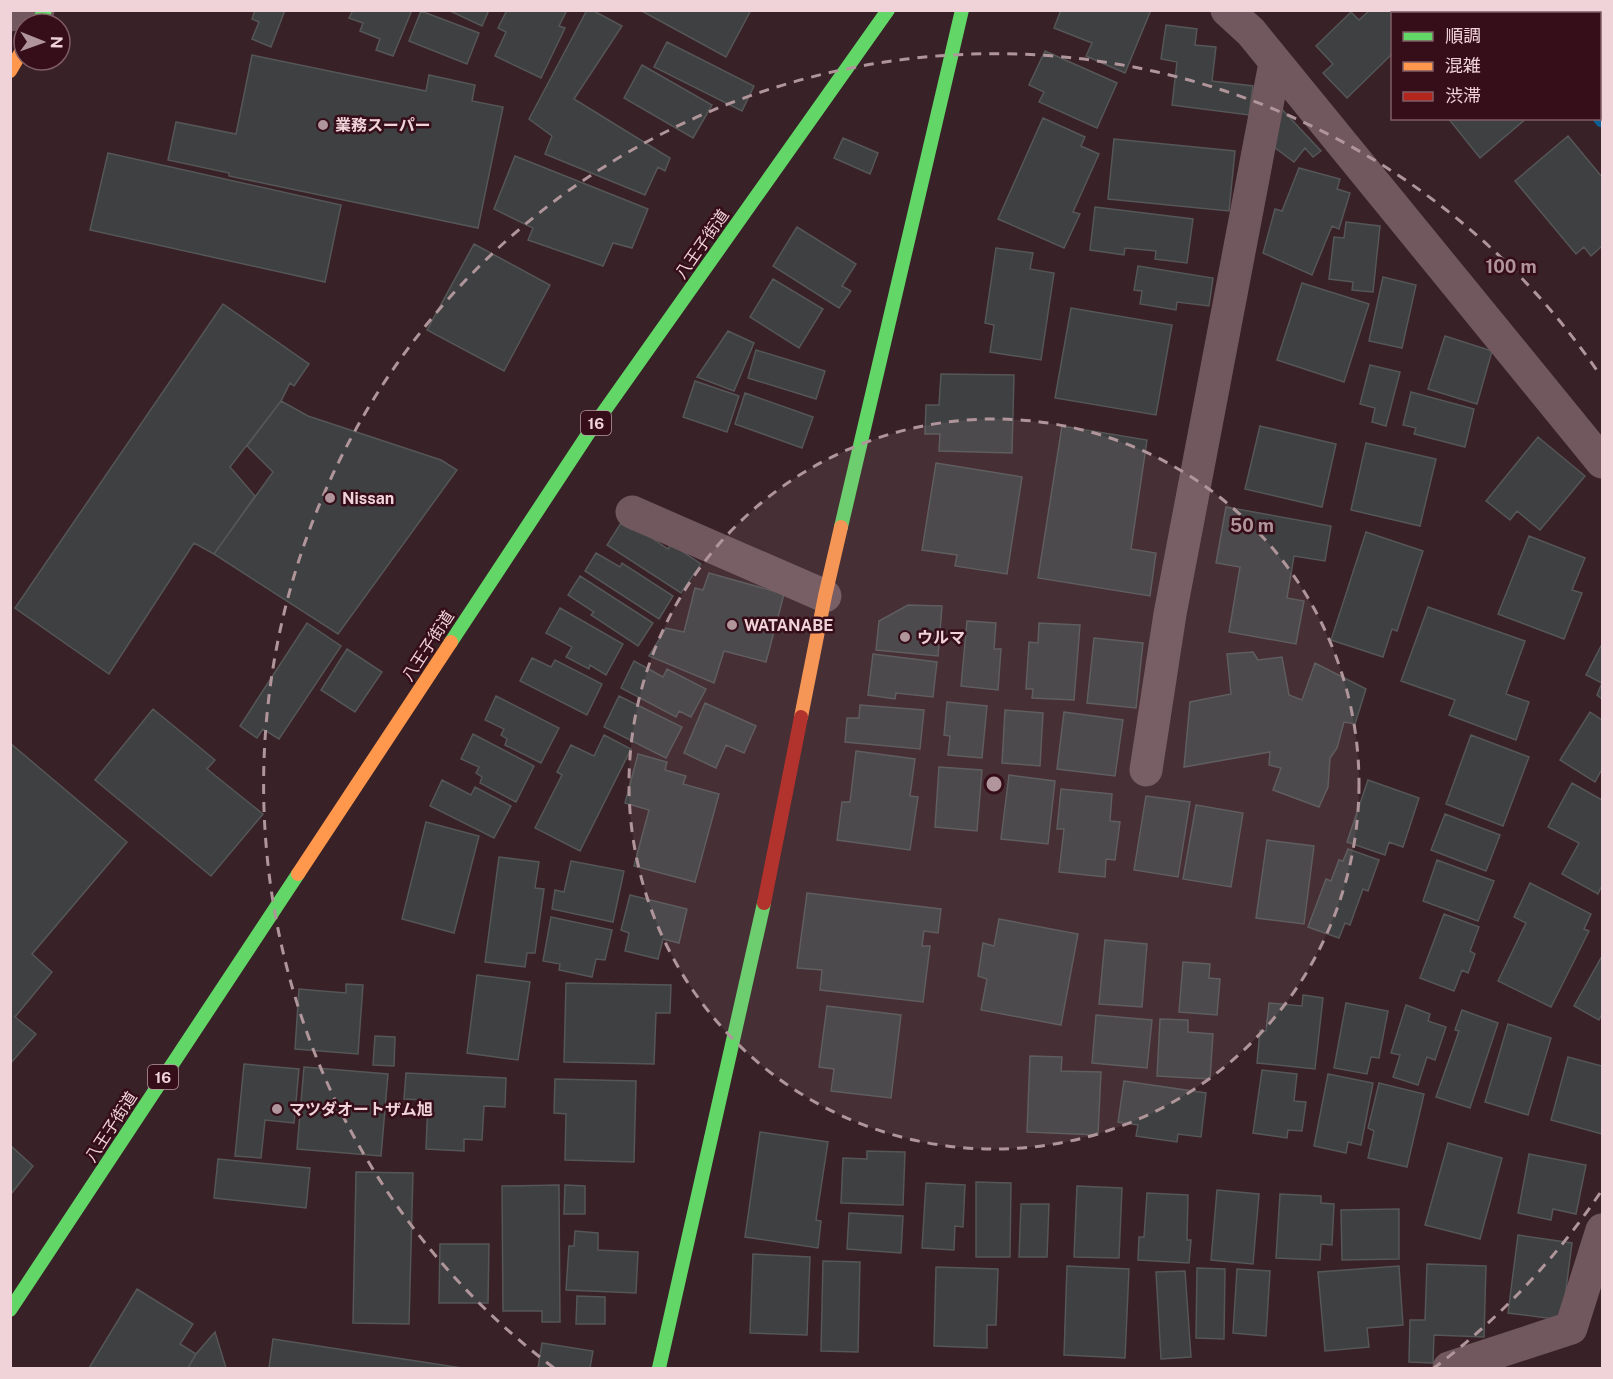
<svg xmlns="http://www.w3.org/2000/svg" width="1613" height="1379" viewBox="0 0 1613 1379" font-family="'Public Sans','Noto Sans JP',sans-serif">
<rect width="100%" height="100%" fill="#382127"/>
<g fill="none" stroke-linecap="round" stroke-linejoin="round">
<!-- stream -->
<path stroke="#0e5e94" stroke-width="15" d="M 1512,10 L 1514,14
M 1600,117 L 1602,120"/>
</g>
<!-- building -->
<path fill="#3f4041" stroke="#555657" stroke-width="1.5" d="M 255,10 L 285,10 L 271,47 L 252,39 L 259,22 L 252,19 Z
M 353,10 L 412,10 L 393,56 L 376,50 L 380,39 L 360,31 L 363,23 L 349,18 Z
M 448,10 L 489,10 L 482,26 Z
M 507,10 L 567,10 L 559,26 L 565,28 L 541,78 L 495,56 L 506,32 L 498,28 Z
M 587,10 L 592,10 L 622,26 L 574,99 L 670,158 L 665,171 L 658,167 L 645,195 L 545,154 L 552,136 L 529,119 Z
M 640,10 L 751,10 L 726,57 Z
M 1061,10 L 1151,10 L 1125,73 L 1086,56 L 1092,43 L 1054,28 Z
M 1370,10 L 1437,10 L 1434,14 L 1392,14 L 1392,54 L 1347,98 L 1323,73 L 1333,64 L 1316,46 L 1351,12 L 1359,20 Z
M 421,11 L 479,33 L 467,64 L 409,41 Z
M 1166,25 L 1197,29 L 1195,45 L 1216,47 L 1212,81 L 1253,86 L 1249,115 L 1172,105 L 1177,62 L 1161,59 Z
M 667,42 L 754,86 L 742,111 L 654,67 Z
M 1045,51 L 1117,83 L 1097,128 L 1039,102 L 1044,92 L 1029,85 Z
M 252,55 L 426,91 L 429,75 L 475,85 L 472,101 L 503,107 L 478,228 L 229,176 L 229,173 L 168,160 L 176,122 L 236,134 Z
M 642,65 L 712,105 L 693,138 L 624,98 Z
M 1277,104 L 1321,151 L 1313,157 L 1305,148 L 1294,162 L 1270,144 Z
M 1043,118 L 1085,137 L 1081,146 L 1099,154 L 1073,212 L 1080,214 L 1064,248 L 998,219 Z
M 1448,118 L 1527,118 L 1480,158 Z
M 1568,136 L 1602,177 L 1602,246 L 1591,256 L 1584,247 L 1576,254 L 1515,181 Z
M 843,138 L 878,153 L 870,174 L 834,158 Z
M 1114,139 L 1235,151 L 1229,211 L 1108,199 Z
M 108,153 L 341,205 L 325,282 L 90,230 Z
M 515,156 L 648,209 L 632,248 L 613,243 L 603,266 L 528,240 L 533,228 L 494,209 Z
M 1299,168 L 1340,179 L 1337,189 L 1350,193 L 1339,229 L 1332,226 L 1312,275 L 1263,253 L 1275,209 L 1282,211 Z
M 1095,207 L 1193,219 L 1187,263 L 1155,259 L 1156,251 L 1125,248 L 1124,255 L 1090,250 Z
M 1346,222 L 1380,226 L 1373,292 L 1352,290 L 1353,282 L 1329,279 L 1334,237 L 1344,238 Z
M 797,227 L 856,264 L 842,286 L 851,291 L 839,308 L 773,266 Z
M 474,244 L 550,285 L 504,371 L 427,330 Z
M 996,248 L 1033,253 L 1030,269 L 1054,273 L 1041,360 L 990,352 L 994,325 L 985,323 Z
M 1138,266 L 1213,278 L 1209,306 L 1177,302 L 1176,310 L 1140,304 L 1142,291 L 1134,290 Z
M 1383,277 L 1416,285 L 1402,348 L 1369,341 Z
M 773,279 L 823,309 L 799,348 L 750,317 Z
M 1302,283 L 1369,304 L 1344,382 L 1277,360 Z
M 223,304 L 309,364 L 294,386 L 290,383 L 281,401 L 230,467 L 255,496 L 214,554 L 194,543 L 109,674 L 15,608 Z
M 1071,308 L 1172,325 L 1156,415 L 1055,398 Z
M 728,331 L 754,343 L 734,391 L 697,377 Z
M 1445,336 L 1492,351 L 1477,404 L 1428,389 Z
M 756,350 L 825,371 L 816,399 L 748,378 Z
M 1370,365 L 1400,372 L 1386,426 L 1372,422 L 1375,408 L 1360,404 Z
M 941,374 L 1014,375 L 1012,453 L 939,451 L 940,434 L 925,434 L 926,405 L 939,405 Z
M 695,381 L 739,396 L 727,432 L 683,417 Z
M 1411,392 L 1474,409 L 1465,447 L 1414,434 L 1416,428 L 1403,425 Z
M 745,393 L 813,417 L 802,448 L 735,424 Z
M 281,401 L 308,416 L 441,460 L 457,470 L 338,634 L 214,554 L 273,472 L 247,446 Z
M 1062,426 L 1147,440 L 1131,549 L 1156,553 L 1150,596 L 1038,578 Z
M 1260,426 L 1336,444 L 1322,507 L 1245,489 Z
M 1538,437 L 1585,476 L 1540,530 L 1517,511 L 1510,520 L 1486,501 Z
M 1366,443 L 1436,459 L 1420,526 L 1351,510 Z
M 936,463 L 1022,477 L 1007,574 L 955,566 L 957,555 L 922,550 Z
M 1226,507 L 1331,526 L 1325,561 L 1294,556 L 1287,598 L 1304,601 L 1296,644 L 1229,632 L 1240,567 L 1216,563 Z
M 621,523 L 632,530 L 634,526 L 668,549 L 671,544 L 701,564 L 681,593 L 607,545 Z
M 1366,532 L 1423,551 L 1397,631 L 1392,629 L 1383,657 L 1331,640 Z
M 1529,536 L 1585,558 L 1572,590 L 1582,593 L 1564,639 L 1498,614 Z
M 596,553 L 620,567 L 622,563 L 673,596 L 659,619 L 585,571 Z
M 709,573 L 784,594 L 766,662 L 724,651 L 714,683 L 649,656 L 666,628 L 684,632 L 695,588 L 703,590 Z
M 580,576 L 653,623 L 638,646 L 591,615 L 594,612 L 568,595 Z
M 908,605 L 942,606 L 938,656 L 876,650 L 879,621 Z
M 1428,607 L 1525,641 L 1506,694 L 1529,702 L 1516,740 L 1449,715 L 1455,700 L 1401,681 Z
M 560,608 L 623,644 L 606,675 L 590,665 L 589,669 L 566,657 L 572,647 L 546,633 Z
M 967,621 L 996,623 L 994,649 L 1001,649 L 998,690 L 961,686 Z
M 307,623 L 341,646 L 279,739 L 263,729 L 257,738 L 240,726 Z
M 1039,623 L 1080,625 L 1074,700 L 1032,698 L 1033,689 L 1026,689 L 1029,642 L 1038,643 Z
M 1094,638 L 1143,643 L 1136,708 L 1087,703 Z
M 1602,644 L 1602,699 L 1597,695 L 1602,683 L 1586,675 Z
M 347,649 L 382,672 L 355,712 L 321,690 Z
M 1253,652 L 1258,660 L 1282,657 L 1289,695 L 1302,700 L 1315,663 L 1366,689 L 1355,724 L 1344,722 L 1337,748 L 1330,758 L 1328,787 L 1319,807 L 1273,790 L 1281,768 L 1269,765 L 1270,752 L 1184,767 L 1190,702 L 1231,694 L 1227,654 Z
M 873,654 L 937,662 L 933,697 L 896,693 L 895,699 L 868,695 Z
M 532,658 L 551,667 L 555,660 L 602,684 L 587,715 L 520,681 Z
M 634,661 L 663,677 L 667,669 L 706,689 L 691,717 L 679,711 L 676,717 L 621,688 Z
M 496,696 L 559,728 L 541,763 L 505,745 L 507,739 L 501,735 L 504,729 L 485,720 Z
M 619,696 L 682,727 L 666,758 L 604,727 Z
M 947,702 L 987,706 L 982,758 L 948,755 L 950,736 L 944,735 Z
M 705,703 L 756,726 L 744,753 L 726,745 L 716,768 L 684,753 Z
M 860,705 L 924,710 L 920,749 L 845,742 L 847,718 L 859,718 Z
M 153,709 L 215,760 L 207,769 L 263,814 L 211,876 L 95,780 Z
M 1005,710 L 1043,713 L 1040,766 L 1002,763 Z
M 1064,712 L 1123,720 L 1115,776 L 1057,769 Z
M 1590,712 L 1602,720 L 1602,769 L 1595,782 L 1560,760 Z
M 473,734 L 534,766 L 516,802 L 480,783 L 482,777 L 476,773 L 479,767 L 461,759 Z
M 604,735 L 631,749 L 580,851 L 535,828 L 562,775 L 557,772 L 571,745 L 594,756 Z
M 1471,735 L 1529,757 L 1503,826 L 1446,804 Z
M 10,743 L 127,842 L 32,954 L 52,972 L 15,1017 L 36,1034 L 10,1064 Z
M 856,751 L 915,759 L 910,796 L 918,797 L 910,850 L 837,840 L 842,802 L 850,802 Z
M 638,754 L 667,762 L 665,770 L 686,776 L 683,784 L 719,794 L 695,882 L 634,866 L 649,810 L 625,803 Z
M 939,767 L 982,770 L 977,831 L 935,827 Z
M 1009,775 L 1055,781 L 1048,844 L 1001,839 Z
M 442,780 L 471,795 L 475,787 L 511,806 L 494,838 L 430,806 Z
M 1368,780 L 1419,798 L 1403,847 L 1389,842 L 1385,855 L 1347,842 Z
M 1572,783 L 1602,800 L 1602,885 L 1598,894 L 1562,874 L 1579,843 L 1548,827 Z
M 1061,789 L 1112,794 L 1110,821 L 1120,822 L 1115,860 L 1106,859 L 1105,877 L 1059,872 L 1064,829 L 1057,829 Z
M 1146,796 L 1190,802 L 1178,877 L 1134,870 Z
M 1196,805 L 1243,813 L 1231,887 L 1183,879 Z
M 1445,814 L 1500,835 L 1486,871 L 1431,850 Z
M 426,822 L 479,836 L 454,933 L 402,919 Z
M 1267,840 L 1314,846 L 1304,924 L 1256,918 Z
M 1348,849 L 1379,860 L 1368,891 L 1363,889 L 1350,925 L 1345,923 L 1339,938 L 1308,927 L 1326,879 L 1331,881 L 1339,860 L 1343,861 Z
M 499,857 L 539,862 L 535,888 L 544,889 L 535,953 L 527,953 L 525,967 L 485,962 Z
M 1437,860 L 1494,881 L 1478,921 L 1423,901 Z
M 571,861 L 624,871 L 613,922 L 552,909 L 555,890 L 564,892 Z
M 1530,883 L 1591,914 L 1584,929 L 1589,931 L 1551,1007 L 1498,981 L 1526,923 L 1514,917 Z
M 807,893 L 941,909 L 938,933 L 924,931 L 922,946 L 930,946 L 923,1002 L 820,990 L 822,970 L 797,968 Z
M 630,895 L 687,909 L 679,943 L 663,939 L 658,959 L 625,951 L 629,933 L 621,930 Z
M 1444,914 L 1479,927 L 1470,951 L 1475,954 L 1468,973 L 1462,970 L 1454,991 L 1420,978 Z
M 551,917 L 612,930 L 605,960 L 596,959 L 592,977 L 559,970 L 560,964 L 543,961 Z
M 999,919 L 1078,934 L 1061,1025 L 981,1010 L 987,979 L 978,976 L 983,943 L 994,946 Z
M 1105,940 L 1147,944 L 1142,1007 L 1099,1004 Z
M 1602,956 L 1602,1014 L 1599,1020 L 1574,1006 Z
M 1183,962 L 1210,964 L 1209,978 L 1220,979 L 1217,1015 L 1179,1012 Z
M 477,975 L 530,982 L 518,1060 L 467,1053 Z
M 566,983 L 671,985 L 670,1013 L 656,1013 L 654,1064 L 564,1062 Z
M 346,984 L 363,985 L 358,1054 L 295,1049 L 299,989 L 346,993 Z
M 1303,995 L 1323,998 L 1315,1069 L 1257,1063 L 1260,1030 L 1266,1031 L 1269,1003 L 1302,1006 Z
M 1346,1003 L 1388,1011 L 1379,1058 L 1371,1057 L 1367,1074 L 1334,1068 Z
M 1406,1005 L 1430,1014 L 1428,1021 L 1446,1027 L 1435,1060 L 1427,1057 L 1418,1085 L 1393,1077 L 1400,1055 L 1391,1053 Z
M 827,1006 L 901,1015 L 891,1098 L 831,1091 L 834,1069 L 819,1067 Z
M 1462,1010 L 1498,1023 L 1470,1108 L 1436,1097 L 1459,1031 L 1455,1030 Z
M 1096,1015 L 1152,1020 L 1147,1068 L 1092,1063 Z
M 1160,1019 L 1188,1020 L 1188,1032 L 1213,1034 L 1210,1079 L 1157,1076 Z
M 1508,1024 L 1551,1038 L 1528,1115 L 1485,1102 Z
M 375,1036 L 395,1037 L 394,1066 L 373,1065 Z
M 1030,1056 L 1062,1057 L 1061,1071 L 1101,1072 L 1098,1135 L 1027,1132 Z
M 1568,1057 L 1602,1066 L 1602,1134 L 1551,1120 Z
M 244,1064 L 299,1069 L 294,1123 L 265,1120 L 261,1158 L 235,1156 Z
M 304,1067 L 388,1074 L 381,1156 L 297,1149 Z
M 1262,1070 L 1297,1074 L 1294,1101 L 1306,1102 L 1302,1131 L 1288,1130 L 1287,1138 L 1253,1133 Z
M 406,1073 L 506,1078 L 505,1107 L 484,1106 L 482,1140 L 464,1139 L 464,1151 L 426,1149 L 428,1100 L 404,1099 Z
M 1328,1074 L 1373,1083 L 1361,1145 L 1348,1142 L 1346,1153 L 1314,1146 Z
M 555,1079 L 636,1081 L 634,1162 L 565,1160 L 566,1114 L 554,1113 Z
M 1124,1081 L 1206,1093 L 1201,1137 L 1178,1134 L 1177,1142 L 1136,1136 L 1138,1125 L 1118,1122 Z
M 1379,1083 L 1424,1094 L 1407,1167 L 1368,1158 L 1374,1131 L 1368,1128 Z
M 760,1132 L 828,1142 L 816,1220 L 821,1221 L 818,1248 L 745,1237 Z
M 1448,1143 L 1502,1158 L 1480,1239 L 1425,1225 Z
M 10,1145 L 33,1166 L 11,1194 L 10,1193 Z
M 867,1151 L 905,1152 L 903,1205 L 841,1203 L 843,1158 L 867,1159 Z
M 1529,1154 L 1586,1165 L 1576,1214 L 1553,1209 L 1551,1220 L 1518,1213 Z
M 218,1159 L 310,1168 L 306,1208 L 214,1198 Z
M 356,1172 L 413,1173 L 409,1324 L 353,1323 Z
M 976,1182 L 1011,1183 L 1010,1257 L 976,1257 Z
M 926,1183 L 965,1185 L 963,1227 L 955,1226 L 954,1250 L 922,1248 Z
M 559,1185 L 560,1322 L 542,1322 L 542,1311 L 503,1311 L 502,1186 Z
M 565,1185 L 585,1186 L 585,1214 L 564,1214 Z
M 1077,1186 L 1122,1188 L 1119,1258 L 1074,1257 Z
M 1217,1190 L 1259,1194 L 1253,1264 L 1211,1260 Z
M 1147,1193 L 1188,1195 L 1187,1240 L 1191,1240 L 1189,1263 L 1138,1260 L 1139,1237 L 1144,1237 Z
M 1280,1194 L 1321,1196 L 1321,1203 L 1334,1204 L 1332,1245 L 1321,1244 L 1320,1260 L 1276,1258 Z
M 1021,1204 L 1049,1204 L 1047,1257 L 1019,1257 Z
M 1399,1209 L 1399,1259 L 1342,1260 L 1341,1210 Z
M 849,1213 L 903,1216 L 901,1253 L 847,1249 Z
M 575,1231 L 598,1233 L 598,1250 L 638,1252 L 636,1293 L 566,1290 L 569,1246 L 574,1246 Z
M 1518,1235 L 1572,1243 L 1562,1320 L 1508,1313 Z
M 440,1244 L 489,1244 L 488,1303 L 439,1303 Z
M 753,1254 L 810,1257 L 807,1335 L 750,1333 Z
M 823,1261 L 860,1262 L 858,1352 L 821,1351 Z
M 1427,1264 L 1486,1266 L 1484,1337 L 1434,1335 L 1433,1363 L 1409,1362 L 1410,1320 L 1425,1320 Z
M 1067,1266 L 1129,1269 L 1125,1358 L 1064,1355 Z
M 1399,1266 L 1403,1325 L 1367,1328 L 1369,1347 L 1325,1351 L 1318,1272 Z
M 936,1267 L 998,1269 L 996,1325 L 987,1325 L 987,1348 L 934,1346 Z
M 1197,1268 L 1225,1269 L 1224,1339 L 1196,1338 Z
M 1237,1269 L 1270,1271 L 1266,1336 L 1233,1333 Z
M 1185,1271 L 1191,1357 L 1161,1359 L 1156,1272 Z
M 137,1289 L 193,1324 L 180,1344 L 196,1354 L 188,1368 L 89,1368 Z
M 577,1296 L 605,1297 L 605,1324 L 576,1324 Z
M 215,1332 L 226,1368 L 188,1368 L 196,1354 Z
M 273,1339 L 462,1368 L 269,1368 Z
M 542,1343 L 593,1351 L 590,1368 L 538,1368 Z"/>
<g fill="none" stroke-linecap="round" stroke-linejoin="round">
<!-- street -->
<path stroke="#70585e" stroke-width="33" d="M 1227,10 L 1251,32 L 1602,462
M 10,15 L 38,10
M 632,512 L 825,596
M 1146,770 L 1170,614 L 1275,63
M 1449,1368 L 1571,1328 L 1602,1230"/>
<!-- fast -->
<path stroke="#63d668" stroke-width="14" d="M 37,24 L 45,10
M 841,527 L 962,10
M 451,642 L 588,434 L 888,10
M 10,1310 L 298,874
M 659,1368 L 764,903"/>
<!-- slow -->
<path stroke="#ff974d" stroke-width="14" d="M 10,71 L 24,47
M 801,717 L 825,596 L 841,527
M 298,874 L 451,642"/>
<!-- jam -->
<path stroke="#b3261e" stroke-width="14" d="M 764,903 L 801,717"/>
</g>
<!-- distance rings -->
<circle cx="994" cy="784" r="365" fill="#b0959a" fill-opacity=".12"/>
<g fill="none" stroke="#b0959a" stroke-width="3" stroke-dasharray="10 8">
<circle cx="994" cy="784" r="365"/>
<path d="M1600 1193A731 731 0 0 1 1434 1368M554 1368A731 731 0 1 1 1600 375"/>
</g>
<!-- markers -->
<g fill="#b0959a" stroke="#360e1a" stroke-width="2">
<circle cx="323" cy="125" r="6"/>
<circle cx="330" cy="498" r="6"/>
<circle cx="732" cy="625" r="6"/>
<circle cx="905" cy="637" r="6"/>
<circle cx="277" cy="1109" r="6"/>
</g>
<g text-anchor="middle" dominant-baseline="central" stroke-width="5" stroke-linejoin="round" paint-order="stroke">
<!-- shield labels -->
<g fill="#360e1a" stroke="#b8989f" stroke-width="1.5">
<rect x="581" y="411" width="30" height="24" rx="4.5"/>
<rect x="148" y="1065" width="30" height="24" rx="4.5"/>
</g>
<g font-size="15" font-weight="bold" fill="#f0d3d8">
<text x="596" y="423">16</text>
<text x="163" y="1077">16</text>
</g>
<!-- poi labels -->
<g font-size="16" font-weight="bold" fill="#f0d3d8" stroke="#360e1a" text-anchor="start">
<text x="335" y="125">業務スーパー</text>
<text x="342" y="498">Nissan</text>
<text x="744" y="625">WATANABE</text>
<text x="917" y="637">ウルマ</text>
<text x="289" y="1109">マツダオートザム旭</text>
</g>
<!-- street labels -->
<g font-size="16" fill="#f0d3d8" stroke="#360e1a">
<text transform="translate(702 244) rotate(-55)">八王子街道</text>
<text transform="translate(428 646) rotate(-57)">八王子街道</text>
<text transform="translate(111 1127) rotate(-57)">八王子街道</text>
</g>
</g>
<circle cx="994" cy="784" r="9" fill="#b0959a" stroke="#360e1a" stroke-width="3"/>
<g font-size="18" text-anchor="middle" font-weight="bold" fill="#b0959a" stroke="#360e1a" stroke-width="5" stroke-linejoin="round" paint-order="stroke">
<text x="1511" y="273">100 m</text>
<text x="1252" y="532">50 m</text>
</g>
<!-- border -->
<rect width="1613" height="1379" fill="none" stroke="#f0d3d8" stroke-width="24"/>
<!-- legend -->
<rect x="1391" y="12" width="210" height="108" fill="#360e1a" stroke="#805d66" stroke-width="1.5"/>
<rect x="1403" y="32" width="30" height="9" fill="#63d668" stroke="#805d66" stroke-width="1.5"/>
<text x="1445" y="42" font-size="18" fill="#f0d3d8">順調</text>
<rect x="1403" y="62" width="30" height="9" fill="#ff974d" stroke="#805d66" stroke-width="1.5"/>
<text x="1445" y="72" font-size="18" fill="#f0d3d8">混雑</text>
<rect x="1403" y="92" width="30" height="9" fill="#b3261e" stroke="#805d66" stroke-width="1.5"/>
<text x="1445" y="102" font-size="18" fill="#f0d3d8">渋滞</text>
<!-- north arrow -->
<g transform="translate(42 42) rotate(91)"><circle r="28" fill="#360e1a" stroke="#805d66" stroke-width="1.5"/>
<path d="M0-4.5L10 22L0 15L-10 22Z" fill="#b0959a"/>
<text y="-9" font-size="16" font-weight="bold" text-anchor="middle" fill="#f0d3d8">N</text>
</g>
</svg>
